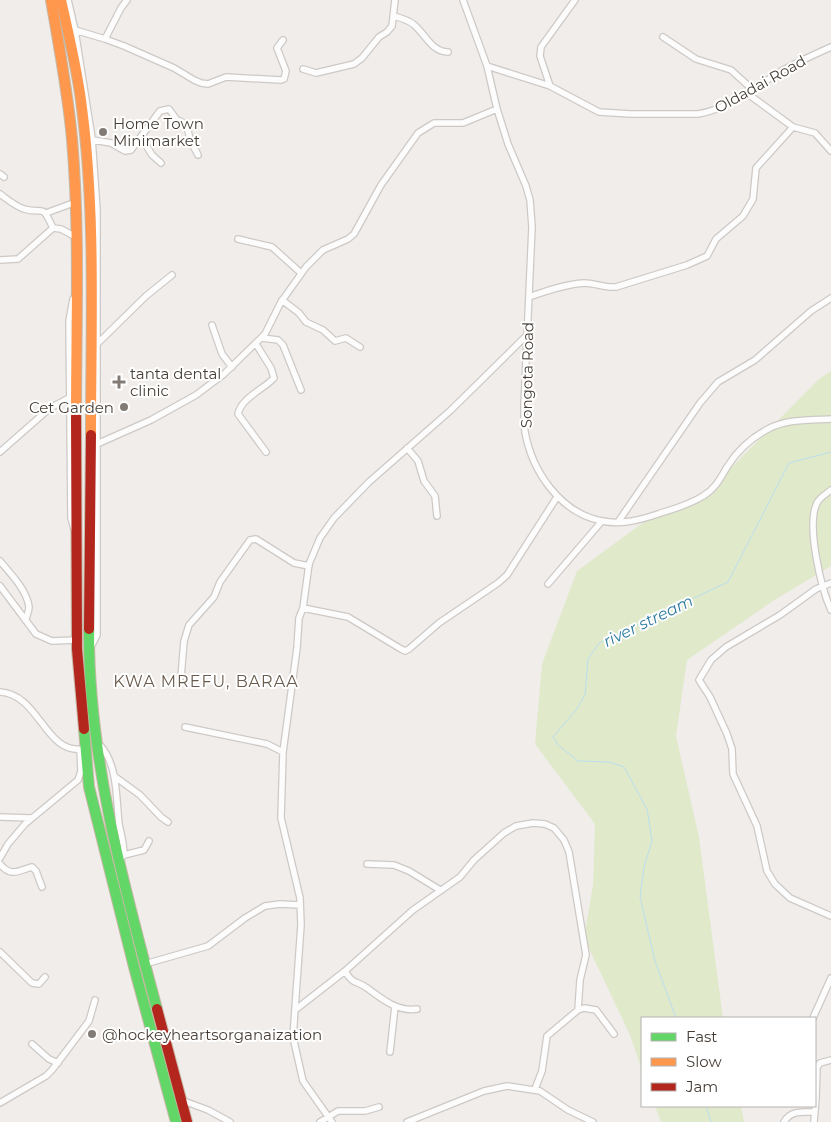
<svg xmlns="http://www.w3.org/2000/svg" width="831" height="1122" viewBox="0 0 831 1122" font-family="Montserrat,sans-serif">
<rect width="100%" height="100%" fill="#f0edea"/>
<!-- green -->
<path fill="#e0eaca" d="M 831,371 L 831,566 L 776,599 L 687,660 L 676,736 L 699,837 L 723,1018 L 642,1018 L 642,1070 L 630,1035 L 584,938 L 593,885 L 595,824 L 535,744 L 542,664 L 577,571 L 652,516 L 703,496 L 819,379 Z
M 655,1106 L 741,1106 L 744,1122 L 661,1122 Z"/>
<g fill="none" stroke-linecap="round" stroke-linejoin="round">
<!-- stream -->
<path stroke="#bbdeee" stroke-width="1" d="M 676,1018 L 655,961 L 640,897 L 644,867 L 652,841 L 647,809 L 624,767 L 609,762 L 578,761 L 558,745 L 553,737 L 576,710 L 585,695 L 588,659 L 599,643 L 728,582 L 789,463 L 831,452
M 706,1106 L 711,1122"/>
<defs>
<path id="street" d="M 68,0 L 75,30 L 92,138 L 97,210 L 97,635 L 91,647
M 463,0 L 487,66 L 497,109 L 508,144 L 526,186 L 530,200 L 532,227 L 524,405 C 524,414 524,423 525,432 C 532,471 560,513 602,521 C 621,525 640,520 658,514 C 673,509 689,505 703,496 C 715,489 720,479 727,467 C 737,451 751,438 768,429 C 786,419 811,420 831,419
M 394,16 C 401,18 408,20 413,24 C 425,33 431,52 448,52
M 75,30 L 105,39 L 124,46 L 174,68 L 194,80 L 201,83 L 208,84 L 226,77 L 281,80 L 284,79 L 286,71 L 277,48 L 283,40
M 663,37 L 696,59 L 731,70 L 753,90
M 105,39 L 121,8 L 127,0
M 487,66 L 550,86 L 599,112 L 631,114 L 698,114 C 728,109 753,89 778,73 C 795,63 813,55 831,47
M 303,69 L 316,73 L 354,64 L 362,58 L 379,37 L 387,32 L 392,26 L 395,0
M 550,86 L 540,56 L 541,47 L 575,0
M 748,94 L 793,127 L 815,133 L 831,151
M 141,137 L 152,155 L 161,163
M 93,140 L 111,143 L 125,151 L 131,150 L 160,111 L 169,109 L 177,120 C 188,123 188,130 190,140 C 192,145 196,150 198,155
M 0,174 L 4,177
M 0,194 C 7,199 15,206 24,209 C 45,215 41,202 53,228
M 46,213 L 76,202
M 238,239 L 272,247 L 301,273
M 0,260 L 18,259 L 53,228 L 61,229 L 76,237
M 529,297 C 546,291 566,284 584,283 C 595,283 605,288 616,287 L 687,265 L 707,256 L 716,239 L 743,216 L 753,199 L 756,168 L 793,127
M 73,299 L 69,321 L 71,518 L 74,529
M 282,300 L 299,313 L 306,322 L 323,330 L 335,341 L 346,338 L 360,347
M 212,325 L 222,354 L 232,367
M 262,338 L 278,340 L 283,345 L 301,390
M 98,343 L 146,296 L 172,275
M 256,344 L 271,368 L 274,378 C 264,389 241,398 238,414 L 266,452
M 97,444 L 151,420 L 196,395 L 224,374 L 265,334 L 281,302 L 306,267 L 323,250 L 348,239 L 354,234 L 381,185 L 418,133 L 434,123 L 463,123 L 497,109
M 407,448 L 418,461 L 424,481 L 435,496 L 437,516
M 0,452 L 50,408 L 71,397
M 831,490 C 826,494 819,498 817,503 C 806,525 821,588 831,610
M 618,522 L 700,403 L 718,382 L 755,360 L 811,311 L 831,298
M 0,561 C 10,573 27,590 29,607 C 29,611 27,615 26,619
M 831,583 L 816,589 L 780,615 L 726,647 L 711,660 L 699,680 L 710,697 L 727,734 L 732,749 L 733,774 L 757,826 L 767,871 L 775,884 L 790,898 L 831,916
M 548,584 L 602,521
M 0,586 L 36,634 L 52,641 L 77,640
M 303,608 L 348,617 L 401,649 L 405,651 L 409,649 L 439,623 L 498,583 L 507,575 L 557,497
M 181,677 L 184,641 L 189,625 L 214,597 L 220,582 L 250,540 L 256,539 L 294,563 L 309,566
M 0,692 C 39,694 45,754 82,749
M 185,727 L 267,744 L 283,752
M 100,745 C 118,765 116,798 119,824 C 121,834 124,844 124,855 L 119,861
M 114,776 L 140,795 L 161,817 L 168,822
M 0,817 L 31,818
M 124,855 L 144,850 L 149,841
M 0,858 L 8,844 L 25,824 L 78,780 L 81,771 L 80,750
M 0,864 C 11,878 20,870 32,867 L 36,871 L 42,887
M 367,864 L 394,865 L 409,871 L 440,890
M 0,952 L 32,983 L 39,984 L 45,977
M 145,964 L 208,946 L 245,918 L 265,906 L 280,904 L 300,905
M 345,971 C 353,985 356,980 367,988 C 382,999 397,1012 417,1009
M 295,1010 L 345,971 L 413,910 L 460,877 L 474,860 L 504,833 L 516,826 L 533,823 L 545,824 L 554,828 L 564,840 L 569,852 L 586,955 L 580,980 L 578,1010 L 547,1036 L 542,1071 L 535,1089
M 578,1010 L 584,1008 L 596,1010 L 614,1034
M 813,1018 L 831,978
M 32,1044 L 49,1059 L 58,1063
M 390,1052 L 395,1006
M 181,1100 L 208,1110 L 230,1122
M 0,1103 L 46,1076 L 52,1070 L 89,1021 L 95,1000
M 320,1122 L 338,1111 L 365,1111 L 379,1107
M 332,1122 L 303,1081 L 293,1037 L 301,925 L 300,898 L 281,818 L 283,752 L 297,648 L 299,618 L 303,608 L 309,564 L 320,538 L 334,518 L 369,482 L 451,410 L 527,335
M 407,1122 L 484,1091 L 507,1086 L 540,1091 L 568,1110 L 593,1122
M 784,1122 C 791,1110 803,1112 815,1112
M 814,1122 L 816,1098 L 817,1067 L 820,1063 L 831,1060"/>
<path id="fast" d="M 89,629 C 88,758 124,886 157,1009
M 84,729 L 89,787 L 134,967 L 176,1122"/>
<path id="slow" d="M 51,0 C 59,46 68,93 72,139 C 80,232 76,325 76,417
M 61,0 C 69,36 78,72 82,108 C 96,216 91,326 91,435"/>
<path id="jam" d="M 76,417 L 77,649 L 84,729
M 89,629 L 91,435
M 157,1009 L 187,1122"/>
</defs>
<!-- street casing -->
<use href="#street" stroke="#cdc9c6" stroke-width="8"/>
<!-- fast casing -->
<use href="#fast" stroke="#c7b8a6" stroke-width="12"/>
<!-- slow casing -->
<use href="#slow" stroke="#c7b8a6" stroke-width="12"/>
<!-- jam casing -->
<use href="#jam" stroke="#c7b8a6" stroke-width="12"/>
<!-- street -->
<use href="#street" stroke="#fdfcfc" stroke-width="5.5"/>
<!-- fast -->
<use href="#fast" stroke="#63d668" stroke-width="10"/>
<!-- slow -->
<use href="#slow" stroke="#ff974d" stroke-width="10"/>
<!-- jam -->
<use href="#jam" stroke="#b3261e" stroke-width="10"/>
</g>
<!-- markers -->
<g fill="#827b75" stroke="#fff" stroke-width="2">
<circle cx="103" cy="132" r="5"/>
<path d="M116.5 374.5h5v5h5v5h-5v5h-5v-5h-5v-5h5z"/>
<circle cx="124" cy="407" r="5"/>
<circle cx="92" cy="1034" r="5"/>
</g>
<g text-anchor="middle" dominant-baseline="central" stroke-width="4" stroke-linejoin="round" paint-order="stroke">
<!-- street labels -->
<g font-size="15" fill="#463e36" stroke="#fff">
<text transform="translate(760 84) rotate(-29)">Oldadai Road</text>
<text transform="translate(527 375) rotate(-89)">Songota Road</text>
</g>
<!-- poi labels -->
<g font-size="15" fill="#463e36" stroke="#fff" text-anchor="start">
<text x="113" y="123">Home Town<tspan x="113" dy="17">Minimarket</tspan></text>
<text x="130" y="373">tanta dental<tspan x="130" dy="17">clinic</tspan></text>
<text x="114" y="407" text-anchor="end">Cet Garden</text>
<text x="102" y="1034">@hockeyheartsorganaization</text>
</g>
<!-- water labels -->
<g font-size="16" font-style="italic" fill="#2d7ba1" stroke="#fff">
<text transform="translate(648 621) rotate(-26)">river stream</text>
</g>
<!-- neighbourhood labels -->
<g font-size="16" letter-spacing="1" fill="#695b4d" stroke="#fff">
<text x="206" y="681">KWA MREFU, BARAA</text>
</g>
</g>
<!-- legend -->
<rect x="641" y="1017" width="175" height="90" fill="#ffffff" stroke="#b5b2af"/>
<rect x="651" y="1033" width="25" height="8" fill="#63d668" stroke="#b5b2af"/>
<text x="686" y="1042" font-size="15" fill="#463e36">Fast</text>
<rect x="651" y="1058" width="25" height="8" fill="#ff974d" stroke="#b5b2af"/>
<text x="686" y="1067" font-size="15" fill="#463e36">Slow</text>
<rect x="651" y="1083" width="25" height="8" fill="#b3261e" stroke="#b5b2af"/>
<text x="686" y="1092" font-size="15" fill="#463e36">Jam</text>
</svg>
